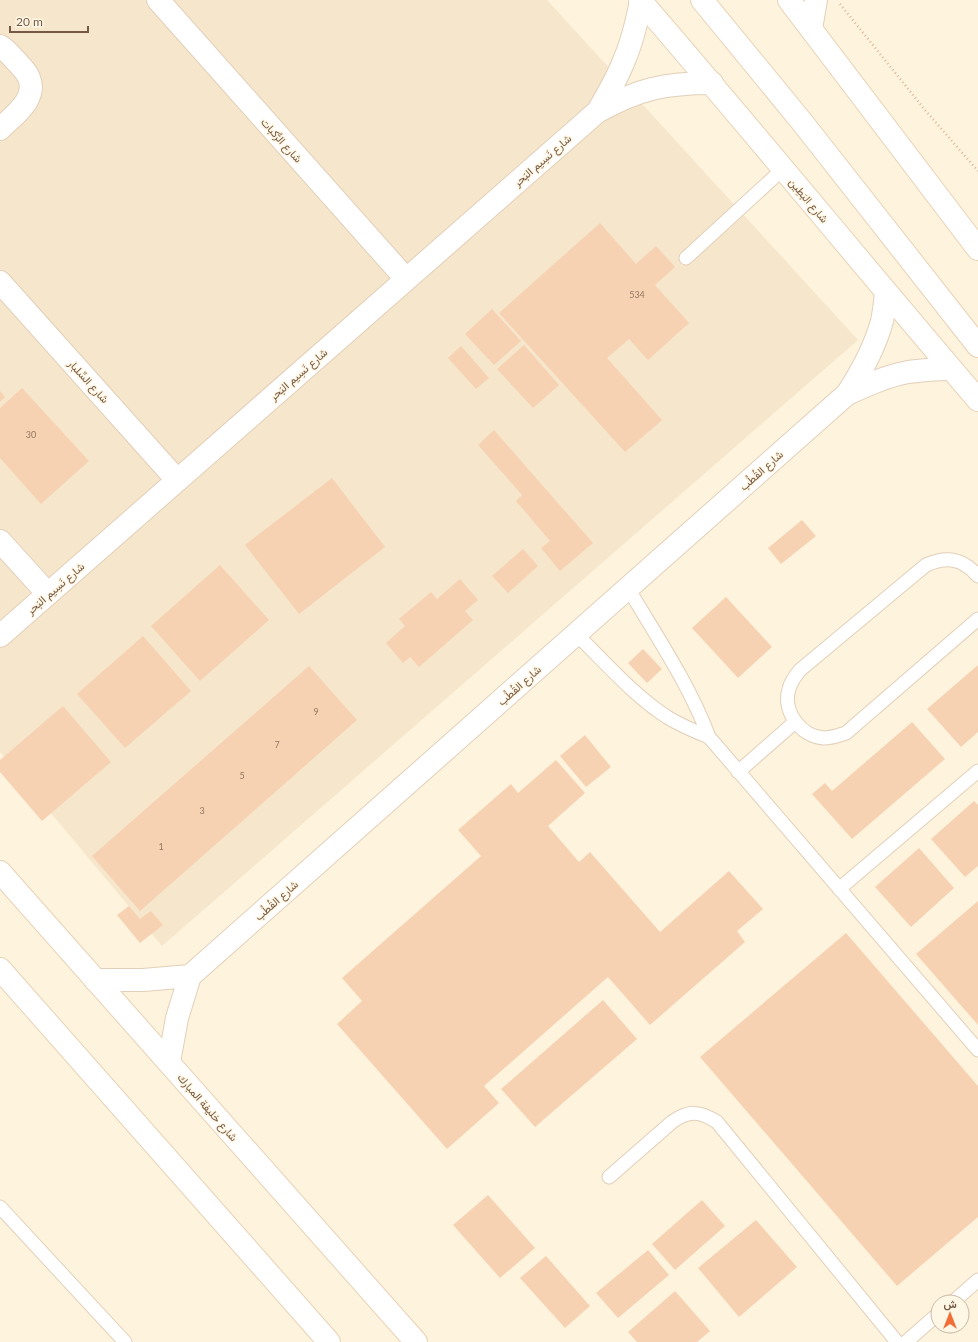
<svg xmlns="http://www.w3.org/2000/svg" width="978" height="1342" viewBox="0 0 978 1342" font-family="Lato,Vazirmatn,sans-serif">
<rect width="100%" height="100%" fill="#fef3dd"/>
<!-- residential -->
<path fill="#f6e6cb" d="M 0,0 L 547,0 L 858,340 L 162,946 L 0,752 Z"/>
<!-- building -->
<path fill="#f6d2b3" d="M 600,223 L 636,264 L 656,246 L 675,267 L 655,285 L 689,323 L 648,360 L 629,339 L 607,358 L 662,420 L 625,452 L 499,313 Z
M 492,309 L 521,341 L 494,365 L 465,334 Z
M 524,345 L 559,385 L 533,408 L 497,369 Z
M 461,346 L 489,378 L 476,389 L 448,358 Z
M 22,388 L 89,461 L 41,504 L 0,458 L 0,408 Z
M 0,391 L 5,397 L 0,402 Z
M 494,430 L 593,543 L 560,571 L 541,548 L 550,541 L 516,501 L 522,495 L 478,445 Z
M 332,478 L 385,547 L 299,614 L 245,545 Z
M 802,520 L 816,536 L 781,564 L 768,548 Z
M 523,549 L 538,566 L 508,593 L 492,576 Z
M 220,565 L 269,620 L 200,681 L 151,626 Z
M 460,579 L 478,600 L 465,611 L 473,620 L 419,667 L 410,657 L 403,663 L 386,643 L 405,626 L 399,619 L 431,592 L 437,599 Z
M 726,597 L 772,647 L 738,678 L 692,628 Z
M 143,636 L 191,691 L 125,748 L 77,694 Z
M 643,649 L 662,669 L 647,683 L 628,663 Z
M 978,665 L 978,732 L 961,747 L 927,709 Z
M 309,666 L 357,720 L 140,911 L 92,856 Z
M 63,706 L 111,762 L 42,821 L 0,772 L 0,760 Z
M 912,722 L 945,759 L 852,839 L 812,794 L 825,783 L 832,791 Z
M 585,735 L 611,767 L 586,787 L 560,756 Z
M 556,760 L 585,793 L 548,826 L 579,862 L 590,852 L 660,932 L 729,871 L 763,909 L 737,931 L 745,942 L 650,1025 L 608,977 L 484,1086 L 499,1103 L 447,1149 L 337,1024 L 362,1001 L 342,978 L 481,856 L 458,830 L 511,784 L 518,793 Z
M 974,801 L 978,805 L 978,866 L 965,877 L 931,839 Z
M 919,848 L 954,888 L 911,927 L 875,887 Z
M 978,901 L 978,1025 L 916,954 Z
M 129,906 L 140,919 L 151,911 L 163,925 L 140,943 L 117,915 Z
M 846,933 L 978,1086 L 978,1217 L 897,1286 L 700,1057 Z
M 603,1000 L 637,1039 L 535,1127 L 501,1089 Z
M 488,1195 L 535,1248 L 500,1278 L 453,1225 Z
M 702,1200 L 725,1226 L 675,1270 L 652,1244 Z
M 756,1220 L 797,1267 L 739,1317 L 698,1268 Z
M 648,1250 L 669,1275 L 618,1318 L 596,1293 Z
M 546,1256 L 590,1306 L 565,1328 L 520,1278 Z
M 675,1291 L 710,1331 L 697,1342 L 637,1342 L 628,1332 Z"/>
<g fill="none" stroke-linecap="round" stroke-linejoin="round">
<defs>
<path id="lane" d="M 686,258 L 783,169
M 978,576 C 962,558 947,556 926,565 L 800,670 C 795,676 791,681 789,689 C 782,711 801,737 824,738 C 832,738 839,735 846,733 L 978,619
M 628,588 C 657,637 689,684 709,737 L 978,1050
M 576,634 C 605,662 633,695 667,717 C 680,725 694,731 709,737
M 738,772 L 795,722
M 839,889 L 978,771
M 609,1177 L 672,1122 C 689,1110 700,1111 717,1122 L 897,1342
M 0,1207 L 125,1342
M 953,1302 L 978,1280
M 906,1342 L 938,1314"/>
<path id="street" d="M 158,0 L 406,279
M 811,29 L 816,0
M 0,46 C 7,50 12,57 18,63 C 22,68 27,72 29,78 C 38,99 13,116 0,129
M 598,111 C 608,94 618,77 625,58 C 633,40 637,21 641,1
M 0,282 L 177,480
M 847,394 C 867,385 887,376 908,372 C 923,370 937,369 951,369
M 0,541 L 48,594
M 0,636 L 597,112 C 638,89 665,83 712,83
M 95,980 L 143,980 L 190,976
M 169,1062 L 177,1018 L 190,976 L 847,394 C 862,371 875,347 882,321 C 884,312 885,302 886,293"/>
<path id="secondary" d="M 640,0 C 754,132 864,267 978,400
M 702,0 L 802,122 L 978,346
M 789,0 L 978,249
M 0,872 L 416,1342
M 0,969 L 329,1342"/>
</defs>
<!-- lane casing -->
<use href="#lane" stroke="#e2cfb9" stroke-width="15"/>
<!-- street casing -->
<use href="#street" stroke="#e2cfb9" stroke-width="24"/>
<!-- secondary casing -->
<use href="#secondary" stroke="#e8d1b6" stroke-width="24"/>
<!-- path -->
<path stroke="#dab596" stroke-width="2.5" stroke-dasharray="1 3" stroke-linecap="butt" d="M 840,4 L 925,110 L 978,171"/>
<!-- lane -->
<use href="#lane" stroke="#fff" stroke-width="13"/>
<!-- street -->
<use href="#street" stroke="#fff" stroke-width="22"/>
<!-- secondary -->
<use href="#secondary" stroke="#fff" stroke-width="22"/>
</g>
<g text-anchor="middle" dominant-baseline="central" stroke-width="3" stroke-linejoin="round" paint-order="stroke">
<!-- number labels -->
<g font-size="9" fill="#957760">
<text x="637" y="294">534</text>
<text x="31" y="434">30</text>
<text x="316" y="711">9</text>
<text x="277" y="744">7</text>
<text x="242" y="775">5</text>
<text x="202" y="810">3</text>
<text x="161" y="846">1</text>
</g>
<!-- street labels -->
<g font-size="11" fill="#755944" stroke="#fff7e5">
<text transform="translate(282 140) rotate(48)">شارع الرُّكبات</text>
<text transform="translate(542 160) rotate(-41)">شارع نَسِيم البَحر</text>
<text transform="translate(809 200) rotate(50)">شارع البَطِين</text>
<text transform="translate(298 374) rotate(-41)">شارع نَسِيم البَحر</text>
<text transform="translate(89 381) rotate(48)">شارع السِّلبار</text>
<text transform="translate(761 470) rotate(-42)">شارع القُطُب</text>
<text transform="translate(55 588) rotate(-41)">شارع نَسِيم البَحر</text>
<text transform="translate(519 685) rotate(-42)">شارع القُطُب</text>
<text transform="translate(276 900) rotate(-42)">شارع القُطُب</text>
<text transform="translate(208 1107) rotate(49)">شارع خليفة المبارك</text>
</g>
</g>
<!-- north arrow -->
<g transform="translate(950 1314)"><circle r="19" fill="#fff7e5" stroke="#c8b8a5"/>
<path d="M0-3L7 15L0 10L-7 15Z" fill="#f36e37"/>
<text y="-6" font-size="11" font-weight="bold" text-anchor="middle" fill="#755944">ش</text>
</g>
<!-- scale -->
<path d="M10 26v6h78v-6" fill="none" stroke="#755944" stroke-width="2"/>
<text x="16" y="26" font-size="12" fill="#755944" stroke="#fff7e5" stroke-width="3" paint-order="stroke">20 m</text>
</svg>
